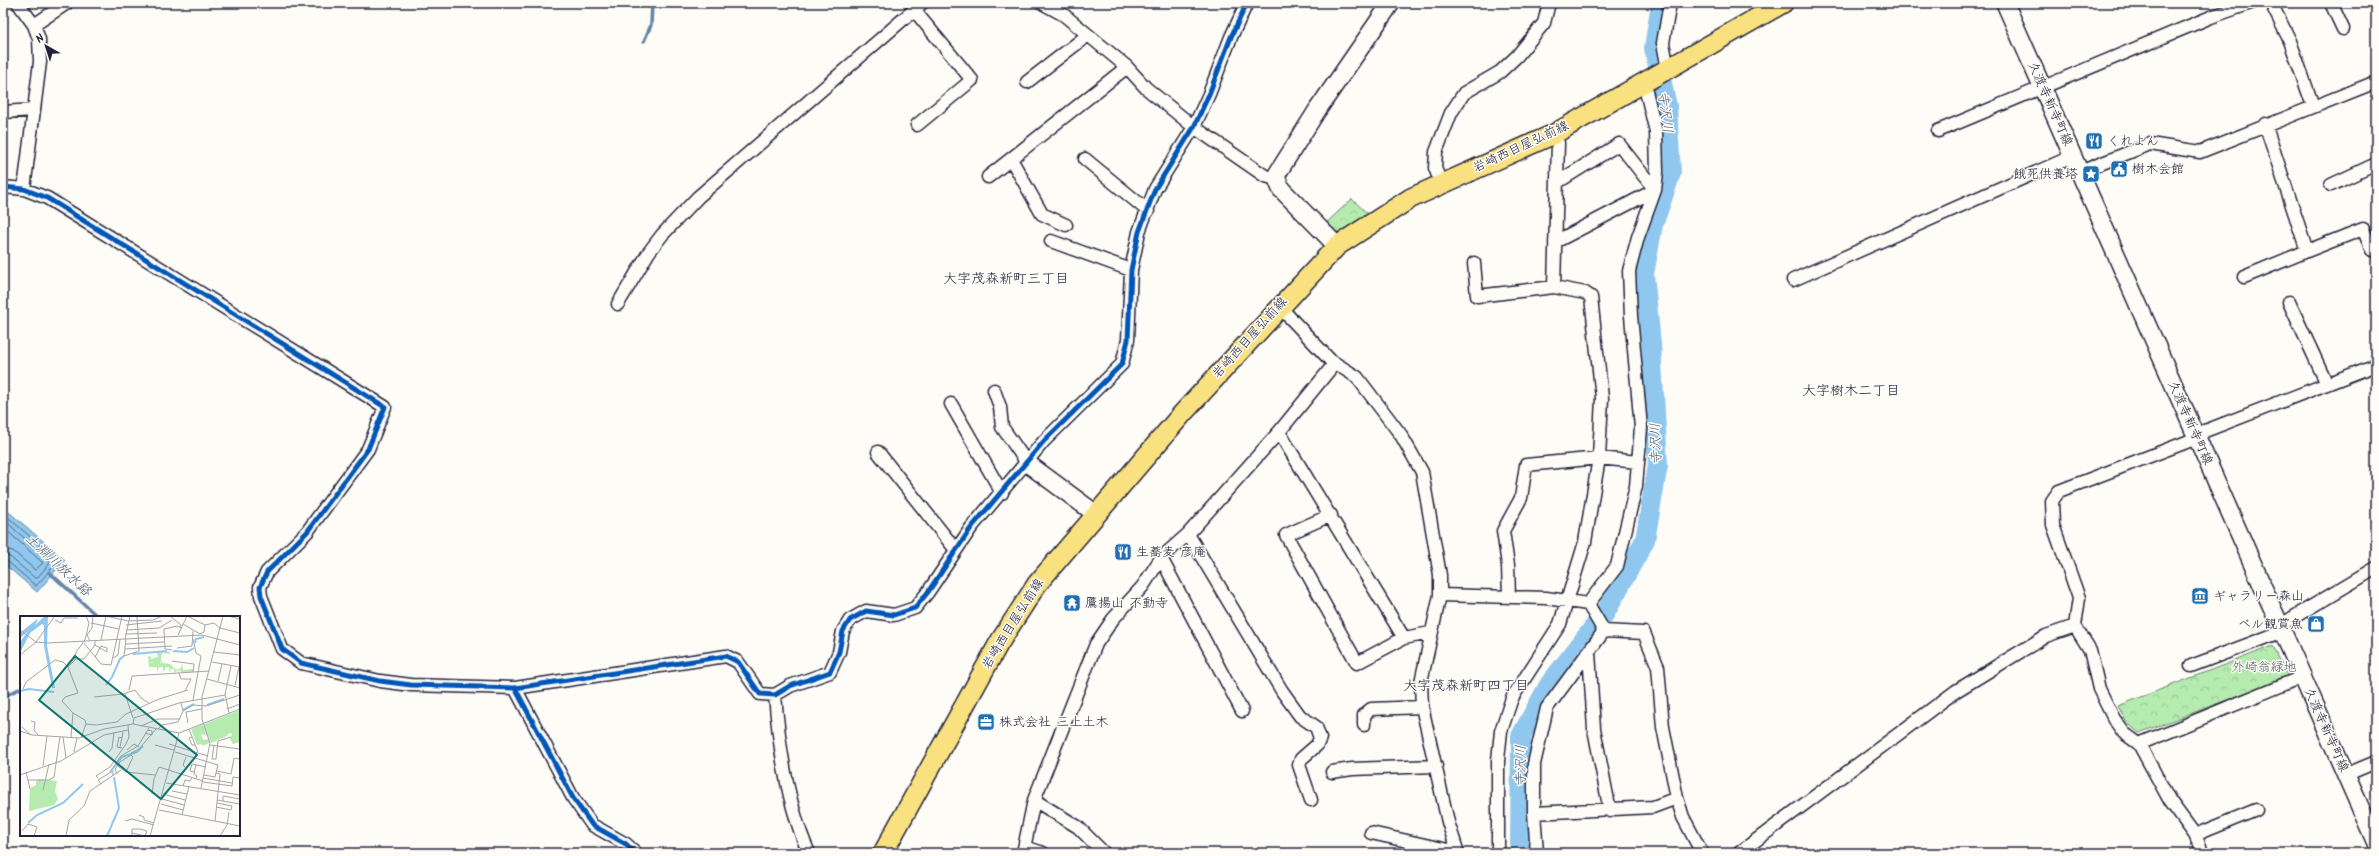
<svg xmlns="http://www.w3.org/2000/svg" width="2379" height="856" viewBox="0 0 2379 856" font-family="Kalam,'Klee One',sans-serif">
<defs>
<pattern id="forest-crowns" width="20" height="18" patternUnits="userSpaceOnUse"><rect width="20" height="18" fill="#b5ebae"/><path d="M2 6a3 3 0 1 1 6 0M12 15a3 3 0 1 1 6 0" fill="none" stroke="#9bc997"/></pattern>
</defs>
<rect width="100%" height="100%" fill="#fdfcf7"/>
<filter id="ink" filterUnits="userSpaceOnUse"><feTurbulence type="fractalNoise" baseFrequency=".025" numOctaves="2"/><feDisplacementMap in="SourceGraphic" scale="8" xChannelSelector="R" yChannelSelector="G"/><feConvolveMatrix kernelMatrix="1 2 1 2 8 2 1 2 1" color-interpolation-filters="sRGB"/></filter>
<g filter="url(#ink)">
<!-- forest -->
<path fill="url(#forest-crowns)" stroke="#6c8674" d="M 1352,199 L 1369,215 L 1346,232 L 1332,232 L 1324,225 Z
M 2273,646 L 2288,677 L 2139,733 L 2127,723 L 2118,706 Z"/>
<!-- water -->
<path fill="#90c7ee" stroke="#6485a6" d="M 3,507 L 65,560 L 37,592 L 3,563 Z"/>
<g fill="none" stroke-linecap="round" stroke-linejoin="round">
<!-- shore -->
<path stroke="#4e6483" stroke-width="1" d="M 3,513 L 58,561 L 36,586 L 7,561 L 3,560
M 3,519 L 51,562 L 36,579 L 10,557 L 3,555
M 3,527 L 43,563 L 35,570 L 13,551 L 3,549"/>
<!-- stream -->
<path stroke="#6485a6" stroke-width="3.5" d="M 644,41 L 651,25 L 652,3
M 49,572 L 98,617
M 3,697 L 21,688"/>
<!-- river -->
<path stroke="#90c7ee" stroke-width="20" d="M 1520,853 L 1521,736 L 1549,685 L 1605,613 L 1645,540 L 1658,465 L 1651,344 L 1644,274 L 1653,225 L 1671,173 L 1667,106 L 1654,48 L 1661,3"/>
<defs>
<path id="street" d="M 18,3 L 34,25 L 39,39 L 40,62 L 24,189
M 1042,3 L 1064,15 L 1127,67 L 1146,88 L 1194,127 L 1265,176 L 1277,179
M 2271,3 L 2290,41 L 2313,106
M 2331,3 L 2343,29
M 914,10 L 972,80 L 917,125
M 34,25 L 67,3
M 1668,69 L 1663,43 L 1670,3
M 1027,82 L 1088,35
M 3,112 L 34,110
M 2265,124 L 2307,251 L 2363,229 L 2372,250
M 1938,131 L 2211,17 L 2251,3
M 1011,159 L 1042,214 L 1066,225
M 1085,159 L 1148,211
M 2080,172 L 2150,144 L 2200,152 L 2376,82
M 988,177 L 1127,67
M 1441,183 L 1435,168 L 1436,152 L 1451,113 L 1464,93 L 1500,72 L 1517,56 L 1544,23 L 1549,3
M 2331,185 L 2376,164
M 3,187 L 24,189 L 47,198 L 385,407 L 368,449 L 307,532 L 267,572 L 260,587 L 261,596 L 282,649 L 301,663 L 380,681 L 411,685 L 515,688 L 573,798 L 592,825 L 626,844 L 636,853
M 1051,241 L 1131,270
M 1555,242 L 1655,190 L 1619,144 L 1558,182
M 1474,263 L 1477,296 L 1554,287
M 2244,277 L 2307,251
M 1793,280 L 2073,156
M 2289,302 L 2327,384
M 618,304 L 649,252 L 662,235 L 698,197 L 922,3
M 1279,306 L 1330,360 L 1357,377 L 1401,435 L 1422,472 L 1440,575 L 1440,595 L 1421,682 L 1422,707 L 1448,822 L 1458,853
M 994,390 L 1000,407 L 1002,427 L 1027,463
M 951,404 L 1002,493
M 1279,432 L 1404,638
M 878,452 L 956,550
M 1331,515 L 1286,535 L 1357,663 L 1404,638 L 1430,633
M 1188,534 L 1282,691 L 1300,716 L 1316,727 L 1320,738 L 1317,745 L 1301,759 L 1299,765 L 1311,800
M 1161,558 L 1242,711
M 1440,595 L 1546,598 L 1588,604
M 1509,597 L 1508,565 L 1503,531 L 1521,498 L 1526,465 L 1599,458 L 1638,462
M 1588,604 L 1617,566 L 1636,486 L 1641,428 L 1631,316 L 1629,271 L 1638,237 L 1655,190 L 1657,172 L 1656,132 L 1644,83
M 1588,604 L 1604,631
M 2279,626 L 2376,568
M 1604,631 L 1644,633 L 1658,667 L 1663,727 L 1677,798 L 1683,817 L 1702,853
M 1589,652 L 1594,729 L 1610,811
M 2191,666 L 2281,632
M 515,688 L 726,656 L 738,662 L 760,694 L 775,695 L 790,686 L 830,672 L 839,652 L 843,631 L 850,620 L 866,611 L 894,615 L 915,608 L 928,592 L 971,528 L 1044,441 L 1122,364 L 1128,340 L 1131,270 L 1139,232 L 1155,189 L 1194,127 L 1209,94 L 1231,37 L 1247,3
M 775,695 C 779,746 788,807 809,853
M 1364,725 L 1364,715 L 1371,709 L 1422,707
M 2139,744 L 2302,677
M 1332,772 L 1352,769 L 1436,766
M 2345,775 L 2376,762
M 1034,800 L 1078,827 L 1104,853
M 1534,813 L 1653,807 L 1677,798
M 1371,833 L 1448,850
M 2195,835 L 2256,810
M 1025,847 L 1043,853
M 1023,853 L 1034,800 L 1096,644 L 1113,619 L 1143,586 L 1161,558 L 1188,534 L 1279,432 L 1335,363
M 1498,853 L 1498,760 L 1501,731 L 1512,698 L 1560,624 L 1585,542 L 1599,458 L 1602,398 L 1591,297 L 1585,293 L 1554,287 L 1558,143 L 1554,134
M 1537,853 L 1534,813 L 1534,764 L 1547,708 L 1604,631
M 1739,853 L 1956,691 L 2046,636 L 2075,626
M 2203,853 L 2195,835 L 2170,801 L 2139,744 L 2124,733 L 2114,719 L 2099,689 L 2090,650 L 2075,626 L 2079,598 L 2053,525 L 2052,501 L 2059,491 L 2197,438 L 2205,431 L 2376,365"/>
<path id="secondary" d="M 2005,3 L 2376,843
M 1337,246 L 1281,189 L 1277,179 L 1277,174 L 1318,109 L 1391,3
M 1027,463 L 1096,514"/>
<path id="primary" d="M 883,853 L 999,643 L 1037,584 L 1183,413 L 1337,246 L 1411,198 L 1554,134 L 1783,3"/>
</defs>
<!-- street casing -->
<use href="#street" stroke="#22223b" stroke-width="15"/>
<!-- secondary casing -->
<use href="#secondary" stroke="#22223b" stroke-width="20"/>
<!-- primary casing -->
<use href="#primary" stroke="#22223b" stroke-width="22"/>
<!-- street -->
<use href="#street" stroke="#fdfcf7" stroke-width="12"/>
<!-- secondary -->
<use href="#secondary" stroke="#fdfcf7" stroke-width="17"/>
<!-- primary -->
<use href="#primary" stroke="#fae180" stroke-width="19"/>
<defs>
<path id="cycleway" d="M 3,187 L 24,189 L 47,198 L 385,407 L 368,449 L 307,532 L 267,572 L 260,587 L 261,596 L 282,649 L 301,663 L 380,681 L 411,685 L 515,688 L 573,798 L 592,825 L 626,844 L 636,853
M 515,688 L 726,656 L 738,662 L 760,694 L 775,695 L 790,686 L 830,672 L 839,652 L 843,631 L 850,620 L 866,611 L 894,615 L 915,608 L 928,592 L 971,528 L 1044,441 L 1122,364 L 1128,340 L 1131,270 L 1139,232 L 1155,189 L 1194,127 L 1209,94 L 1231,37 L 1247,3"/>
</defs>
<!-- cycleway casing -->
<use href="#cycleway" stroke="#fdfcf7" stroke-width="8"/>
<!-- cycleway -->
<use href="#cycleway" stroke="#0057b8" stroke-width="5"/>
</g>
</g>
<!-- icons -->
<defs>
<symbol id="restaurant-square" viewBox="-11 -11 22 22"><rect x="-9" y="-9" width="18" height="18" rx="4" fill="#1f6fb2" stroke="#fdfcf7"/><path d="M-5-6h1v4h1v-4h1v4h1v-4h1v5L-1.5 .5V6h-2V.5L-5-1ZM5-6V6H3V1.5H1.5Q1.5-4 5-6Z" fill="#fff"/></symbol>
<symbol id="civic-square" viewBox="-11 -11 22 22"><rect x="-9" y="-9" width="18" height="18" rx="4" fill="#1f6fb2" stroke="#fdfcf7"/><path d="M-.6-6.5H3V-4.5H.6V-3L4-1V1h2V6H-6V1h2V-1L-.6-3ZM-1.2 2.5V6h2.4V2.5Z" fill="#fff"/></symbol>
<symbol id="sight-square" viewBox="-11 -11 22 22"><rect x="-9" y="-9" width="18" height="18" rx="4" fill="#1f6fb2" stroke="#fdfcf7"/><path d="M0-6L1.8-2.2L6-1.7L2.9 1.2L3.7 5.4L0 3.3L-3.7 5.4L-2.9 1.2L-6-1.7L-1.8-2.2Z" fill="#fff"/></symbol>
<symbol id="museum-square" viewBox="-11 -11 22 22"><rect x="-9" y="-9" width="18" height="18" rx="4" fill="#1f6fb2" stroke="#fdfcf7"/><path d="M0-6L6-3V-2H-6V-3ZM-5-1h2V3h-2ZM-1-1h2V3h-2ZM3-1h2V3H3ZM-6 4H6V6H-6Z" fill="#fff"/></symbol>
<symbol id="temple-square" viewBox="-11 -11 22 22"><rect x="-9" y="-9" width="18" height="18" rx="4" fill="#1f6fb2" stroke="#fdfcf7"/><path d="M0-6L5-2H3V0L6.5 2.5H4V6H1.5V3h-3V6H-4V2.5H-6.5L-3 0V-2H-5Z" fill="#fff"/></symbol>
<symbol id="shop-square" viewBox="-11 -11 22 22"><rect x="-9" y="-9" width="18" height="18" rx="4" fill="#1f6fb2" stroke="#fdfcf7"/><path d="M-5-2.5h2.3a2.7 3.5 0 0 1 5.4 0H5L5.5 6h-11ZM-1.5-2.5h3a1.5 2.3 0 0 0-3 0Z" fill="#fff"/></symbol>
<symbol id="office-square" viewBox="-11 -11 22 22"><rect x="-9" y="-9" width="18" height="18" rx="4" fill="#1f6fb2" stroke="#fdfcf7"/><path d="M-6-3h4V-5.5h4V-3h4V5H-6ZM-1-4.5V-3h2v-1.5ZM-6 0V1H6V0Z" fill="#fff"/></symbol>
</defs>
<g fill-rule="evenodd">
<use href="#restaurant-square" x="2084" y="131" width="20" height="20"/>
<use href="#civic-square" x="2109" y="159" width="20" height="20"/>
<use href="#sight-square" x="2081" y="164" width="20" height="20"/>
<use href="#restaurant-square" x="1113" y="542" width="20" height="20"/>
<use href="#museum-square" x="2190" y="586" width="20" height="20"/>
<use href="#temple-square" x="1062" y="593" width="20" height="20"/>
<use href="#shop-square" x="2306" y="614" width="20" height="20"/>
<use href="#office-square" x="976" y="712" width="20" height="20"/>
</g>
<g text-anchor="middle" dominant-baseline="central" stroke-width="3" stroke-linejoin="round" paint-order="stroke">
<!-- street labels -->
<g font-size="13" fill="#22223b" stroke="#fdfcf7">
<text transform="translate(2050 104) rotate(66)">久渡寺新寺町線</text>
<text transform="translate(1521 147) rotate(-25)">岩崎西目屋弘前線</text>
<text transform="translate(1250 338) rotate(-48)">岩崎西目屋弘前線</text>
<text transform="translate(2190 423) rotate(66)">久渡寺新寺町線</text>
<text transform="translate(1013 624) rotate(-58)">岩崎西目屋弘前線</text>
<text transform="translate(2326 730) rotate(66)">久渡寺新寺町線</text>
</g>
<!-- poi labels -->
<g font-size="13" fill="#22223b" stroke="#fdfcf7" text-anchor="start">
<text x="2107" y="141">くれよん</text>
<text x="2132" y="169">樹木会館</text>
<text x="2078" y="174" text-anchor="end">餓死供養塔</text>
<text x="1136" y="552">生蕎麦 彦庵</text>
<text x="2213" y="596">ギャラリー森山</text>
<text x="1085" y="603">鷹揚山 不動寺</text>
<text x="2303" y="624" text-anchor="end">ベル観賞魚</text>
<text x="999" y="722">株式会社 三上土木</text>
</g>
<!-- park labels -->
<g font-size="13" fill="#4e5e5e" stroke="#fdfcf7">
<text x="2264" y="667">外崎翁緑地</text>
</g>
<!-- water labels -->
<g font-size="14" font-style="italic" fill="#485c7a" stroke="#fdfcf7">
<text transform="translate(1665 112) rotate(83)">寺沢川</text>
<text transform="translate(1656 444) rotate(-92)">寺沢川</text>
<text transform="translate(58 565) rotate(43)">土淵川放水路</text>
<text transform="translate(1521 766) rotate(-89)">寺沢川</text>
</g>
<!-- neighbourhood labels -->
<g font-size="14" fill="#22223b" stroke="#fdfcf7">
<text x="1006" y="279">大字茂森新町三丁目</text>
<text x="1851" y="391">大字樹木二丁目</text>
<text x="1466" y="686">大字茂森新町四丁目</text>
</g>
</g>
<!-- overview -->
<g transform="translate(20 616)">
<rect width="220" height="220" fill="#fdfcf7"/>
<path d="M 136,35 L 150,36 L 150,38 L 142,37 L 140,49 L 131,46 L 131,43 L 138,41 ZM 19,163 L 37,165 L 35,175 L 38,183 L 34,189 L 9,195 L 10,172 L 16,169 L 16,165 Z" fill="#b5ebae"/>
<path d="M 128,40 L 131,41 L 131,47 L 138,47 L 138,49 L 140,49 L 142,43 L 142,47 L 150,48 L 156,54 L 161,52 L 162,47 L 163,54 L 173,53 L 173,56 L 161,56 L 159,54 L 154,57 L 154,53 L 151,53 L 150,57 L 149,51 L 146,51 L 143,56 L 143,51 L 139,51 L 137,56 L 137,51 L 129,51 ZM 220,94 L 220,126 L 213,128 L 210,123 L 212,118 L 209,117 L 207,120 L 191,127 L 184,108 ZM 183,108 L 188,120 L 181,118 L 183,124 L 189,123 L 189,127 L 183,130 L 182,128 L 177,129 L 171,113 Z" fill="#b5ebae"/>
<path d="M 25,0 L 28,0 L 27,30 L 35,72 L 32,72 L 24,30 L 24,9 L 22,8 L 10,17 L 0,37 L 0,26 L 8,15 L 0,22 L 0,17 L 16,4 L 18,3 L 15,9 Z" fill="#90c7ee"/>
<path fill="none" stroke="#90c7ee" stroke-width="2" d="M 175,27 L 176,23 L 184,21M 153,35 L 167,36 L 174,32M 113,38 L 147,35M 86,69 L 92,61 L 100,43 L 104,40M 0,75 L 9,73 L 34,76M 187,89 L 204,83M 163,94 L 174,88M 90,156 L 102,141 L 117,136 L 123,130M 8,207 L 17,199 L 43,187 L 63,168M 87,220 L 99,192 L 94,161"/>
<path fill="none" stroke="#a5a5ac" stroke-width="1" d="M 35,0 L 16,26 L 28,27 L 182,19 L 220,29M 86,0 L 108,5 L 133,4 L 142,0M 150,0 L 161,9 L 160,11M 167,0 L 185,9 L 194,7 L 200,12 L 220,17M 208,0 L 220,3M 35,4 L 41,7 L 44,2 L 58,2M 71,7 L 99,13M 163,8 L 180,18 L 184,16 L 185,9M 106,9 L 142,5M 0,14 L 16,26 L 0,39M 106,14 L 139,12 L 152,4M 105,18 L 137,17M 158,19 L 167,0M 105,23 L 110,0M 106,23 L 104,40 L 119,35 L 117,0M 81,24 L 86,0M 70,25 L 67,19 L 72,12 L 73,0M 75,25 L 75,29 L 87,36M 64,27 L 81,48 L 91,49 L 102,0M 106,28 L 144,26M 157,32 L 172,30 L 173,15M 105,33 L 152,30M 152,34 L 145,33 L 144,13 L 157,10 L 162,12M 194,36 L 220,39M 75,41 L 81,30 L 87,32 L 87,36M 93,42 L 98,39 L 100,23M 55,43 L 64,43 L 75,29M 152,45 L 174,48 L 173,56M 192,46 L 220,51M 48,51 L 55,44 L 56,36 L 65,24 L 69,7 L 66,0M 159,57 L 161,63 L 171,63 L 165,75M 187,63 L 220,72M 198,65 L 202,48M 215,69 L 219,51M 3,73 L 6,66 L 35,44 L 43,46 L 48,51 L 58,77 L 45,81 L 42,85 L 53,97 L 51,121M 109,74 L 112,60 L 189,55M 105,78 L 113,102M 74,81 L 103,78 L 115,74 L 121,82 L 129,87M 173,84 L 181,40 L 176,37 L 173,23M 207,93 L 220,88M 163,95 L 173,89 L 186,90 L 220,79M 53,97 L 65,104 L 66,108M 209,97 L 205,78 L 211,50M 11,105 L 15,106 L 14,114 L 18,119M 168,107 L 166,96 L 182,93M 66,108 L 76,109 L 97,106 L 106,98 L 139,83 L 168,74M 113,108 L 114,102 L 159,87 L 205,79M 121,110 L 138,103 L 160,103M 2,111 L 11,119M 138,113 L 142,109 L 158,106 L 163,95 L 161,87M 169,113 L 178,136M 0,115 L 12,119 L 59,122 L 84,113 L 113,108 L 159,117 L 220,93M 125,117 L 132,119 L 132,115 L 128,114M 43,121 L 46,142M 172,121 L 169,122 L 172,129 L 175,129M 61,122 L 66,108M 102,122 L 99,121 L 97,131 L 102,132M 149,128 L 188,140M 135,129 L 154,134M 190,129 L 220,133M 194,129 L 192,143 L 196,143 L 198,125 L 211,121M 100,131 L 103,116M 107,134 L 114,128 L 119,131M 54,136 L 57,122M 89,136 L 92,132 L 94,117M 155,136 L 198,149 L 195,161 L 184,159M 111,137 L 119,133 L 136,113M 166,141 L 163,149 L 166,152M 95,148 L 101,140 L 118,130 L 129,112M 95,148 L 106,156 L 135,159M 176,148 L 174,158 L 177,160 L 176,162M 23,150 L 27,120M 197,155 L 211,158 L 214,142 L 220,143M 6,156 L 10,173M 106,156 L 113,141 L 111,139M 174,156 L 170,155 L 172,148 L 186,151M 97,158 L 95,153 L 100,146 L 111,139M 0,159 L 41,145 L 84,119 L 108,114M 78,162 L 76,160 L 90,151 L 106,128 L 109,121 L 108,109M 183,162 L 212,167M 8,164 L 29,164 L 34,161 L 40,121M 183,166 L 212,170 L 213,161 L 220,162M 146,167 L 220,179M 81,168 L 78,164 L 93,155 L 93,160M 163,170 L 165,164 L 170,165 L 172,161M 181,172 L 190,127 L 182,103 L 182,81 L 203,0M 23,174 L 29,148M 152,175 L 167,178M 132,178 L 134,163 L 139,151 L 183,165M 143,178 L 165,184M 142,183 L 164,189M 197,184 L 220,188M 203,185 L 203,180 L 220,183M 141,188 L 163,194M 196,191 L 211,194 L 212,190 L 197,187M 139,194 L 220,210M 119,199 L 124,201 L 124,204 L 134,207M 162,199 L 169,170M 105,205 L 112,203 L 134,209M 195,205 L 200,158 L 196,157M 2,215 L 8,208 L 17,211 L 14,220M 112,217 L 125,220M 46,220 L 49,204 L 64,190 L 70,175 L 101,154M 112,220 L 112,213 L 120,213 L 127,215 L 125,220M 130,220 L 159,117M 200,220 L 207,209 L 209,196"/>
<path fill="#0f766e" fill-opacity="0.15" stroke="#0f766e" stroke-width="2" d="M 55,40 L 177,139 L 141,183 L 19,84 Z"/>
<rect width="220" height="220" fill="none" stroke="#22223b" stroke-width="2"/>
</g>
<!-- margin -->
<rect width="2379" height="856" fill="none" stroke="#fdfcf7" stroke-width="16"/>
<rect x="8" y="8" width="2363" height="840" fill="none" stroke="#22223b" stroke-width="1.5" filter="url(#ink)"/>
<!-- north arrow -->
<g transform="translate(46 46) rotate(321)" stroke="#fdfcf7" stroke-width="3" paint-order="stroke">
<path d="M0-3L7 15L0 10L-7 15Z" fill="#22223b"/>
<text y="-6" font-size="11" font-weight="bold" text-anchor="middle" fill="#22223b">N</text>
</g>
</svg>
